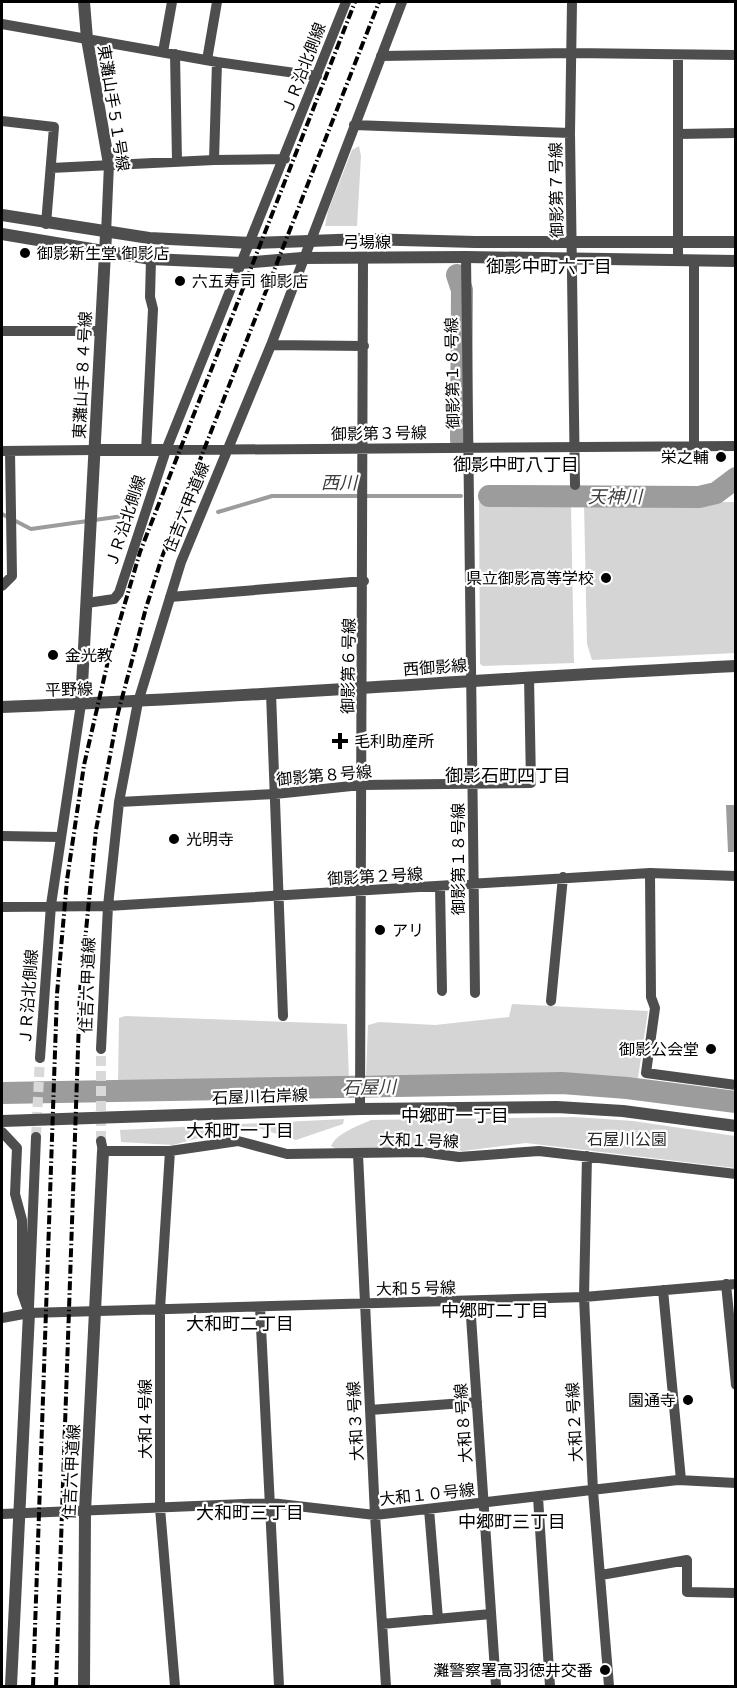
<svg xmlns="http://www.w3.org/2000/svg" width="737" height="1688" viewBox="0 0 737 1688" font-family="Inter,'Noto Sans JP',sans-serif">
<rect width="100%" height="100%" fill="#fff"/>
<!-- green -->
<path fill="#d5d5d5" d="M 359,146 L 361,156 L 357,226 L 325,226 L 328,211 L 352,150 Z
M 479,502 L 571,504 L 574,663 L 483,666 L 480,664 Z
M 735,502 L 735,653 L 592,660 L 587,644 L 584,503 Z
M 512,1004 L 648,1011 L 638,1078 L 551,1074 L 366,1075 L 368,1025 L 379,1022 L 435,1025 L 509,1017 Z
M 125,1016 L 347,1024 L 349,1080 L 118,1083 L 119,1018 Z
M 575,1117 L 633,1121 L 735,1136 L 735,1168 L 526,1143 L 463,1151 L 430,1146 L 336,1149 L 331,1146 C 337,1133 358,1126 371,1120 Z
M 344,1119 L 343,1124 L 296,1140 L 261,1129 L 235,1128 L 173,1145 L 121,1142 L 120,1130 Z"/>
<!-- water -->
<path fill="#9c9c9c" d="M 726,805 L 735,805 L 735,852 L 728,852 Z"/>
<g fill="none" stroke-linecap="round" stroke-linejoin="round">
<!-- stream -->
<path stroke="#9c9c9c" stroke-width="4" d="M 218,512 L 272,496 L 461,496
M 2,514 L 31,529 L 130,515"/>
<!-- river -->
<path stroke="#9c9c9c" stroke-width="22" d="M 457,275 L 462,290 L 461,440
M 489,496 L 699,497 L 716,493 L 736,478
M 2,1093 L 562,1083 L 627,1088 L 736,1102"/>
<!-- minor-tunnel -->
<path stroke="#d9d9d9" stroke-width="10" stroke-dasharray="10 5" stroke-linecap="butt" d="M 36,1137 L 40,1058
M 101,1141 L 101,1049"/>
<!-- minor -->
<path stroke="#4e4e4e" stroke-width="10" d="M 572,2 L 570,133 L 575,485
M 2,24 L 217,62 L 317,76
M 163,52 L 172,2
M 175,54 L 177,161
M 381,56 L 571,53 L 736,55
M 678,56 L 678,259
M 207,60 L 217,2
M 2,121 L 54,127 L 46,224
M 354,125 L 570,133
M 678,134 L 736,133
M 214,160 L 217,62
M 51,168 L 214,160 L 285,159
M 106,234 L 109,164
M 466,257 L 475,993
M 2,331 L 101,331
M 271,345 L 364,346
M 694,446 L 694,260
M 166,450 L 736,446
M 2,451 L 94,450
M 146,451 L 153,309 L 150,297 L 151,259
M 2,586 L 12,576 L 10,451
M 170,597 L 364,581
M 87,603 L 114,599 L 119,593 L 166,450 L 346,2
M 271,693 L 283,1016
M 119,802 L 275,794 L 361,785 L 531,783 L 529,677
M 2,836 L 60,837
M 650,873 L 651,997 L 655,1008 L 646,1073 L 736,1085
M 440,887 L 442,991
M 2,907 L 108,906 L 650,873 L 736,876
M 551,1001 L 563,877
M 101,1049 L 108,906 L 119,802 L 138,702 L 181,562 L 271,345 L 402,2
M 40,1058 L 51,905 L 81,704
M 360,1109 L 363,259
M 2,1132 L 17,1148 L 15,1194 L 22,1220 L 22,1293 L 29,1313
M 101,1141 L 103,1151 L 170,1151 L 238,1141 L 287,1154 L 422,1152 L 459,1157 L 539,1151 L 736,1174
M 170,1151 L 160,1309 L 160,1508 L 175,1686
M 358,1154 L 375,1515 L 386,1686
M 587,1156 L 584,1297 L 593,1491 L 609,1686
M 726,1284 L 736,1385
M 663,1290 L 681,1480
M 470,1302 L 496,1686
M 29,1307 L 36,1137
M 260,1307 L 279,1686
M 2,1318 L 29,1313 L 584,1297 L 736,1284
M 370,1410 L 477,1402
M 538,1497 L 550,1686
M 429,1509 L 438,1619
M 2,1514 L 271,1503 L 375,1515 L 678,1480 L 736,1483
M 601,1575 L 687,1560 L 687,1592 L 736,1593
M 382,1624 L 491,1614"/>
<!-- tertiary -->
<path stroke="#4e4e4e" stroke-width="12" d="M 84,2 L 87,39 L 109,164
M 2,215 L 149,238 L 251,243 L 364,239 L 475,242 L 736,242
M 2,234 L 151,259 L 242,263 L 302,258 L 466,257 L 736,261
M 94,450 L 166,450
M 81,704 L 106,234
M 2,707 C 246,698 491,678 736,666
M 2,1121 L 360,1109 L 557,1107 L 623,1111 L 736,1126
M 11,1686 L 29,1313
M 84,1686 L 85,1511 L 103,1151"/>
<!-- rail -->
<path stroke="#000" stroke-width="4" stroke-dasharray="9 3 1.5 3" stroke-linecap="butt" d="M 33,1686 L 57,994 L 67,880 L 84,765 L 108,661 L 140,552 L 355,2
M 56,1686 L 80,991 L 96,830 L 118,713 L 146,608 L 162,557 L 379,2"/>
</g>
<!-- markers -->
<g fill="#000" stroke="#fff" stroke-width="2">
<circle cx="25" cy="253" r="6"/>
<circle cx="180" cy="281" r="6"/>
<circle cx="721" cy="457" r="6"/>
<circle cx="606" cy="578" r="6"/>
<circle cx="53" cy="655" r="6"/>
<path d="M337 732h6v6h6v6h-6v6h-6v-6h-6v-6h6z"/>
<circle cx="174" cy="839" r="6"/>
<circle cx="380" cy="930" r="6"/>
<circle cx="711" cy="1049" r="6"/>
<circle cx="688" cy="1400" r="6"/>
<circle cx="605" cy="1670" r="6"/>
</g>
<g text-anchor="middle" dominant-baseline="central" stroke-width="4.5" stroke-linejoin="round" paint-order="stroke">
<!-- street labels -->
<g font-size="16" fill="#000" stroke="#fff">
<text transform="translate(303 68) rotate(-69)">ＪＲ沿北側線</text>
<text transform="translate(114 108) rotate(81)">東灘山手５１号線</text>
<text transform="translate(556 190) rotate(-91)">御影第７号線</text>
<text x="367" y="242">弓場線</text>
<text transform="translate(452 373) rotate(-91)">御影第１８号線</text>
<text transform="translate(82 375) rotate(-87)">東灘山手８４号線</text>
<text transform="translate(379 433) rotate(-1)">御影第３号線</text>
<text transform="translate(186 507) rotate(-68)">住吉六甲道線</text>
<text transform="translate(125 521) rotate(-72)">ＪＲ沿北側線</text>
<text transform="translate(348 666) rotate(-89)">御影第６号線</text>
<text transform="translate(435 667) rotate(-4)">西御影線</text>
<text transform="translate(69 689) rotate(-2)">平野線</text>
<text transform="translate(324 775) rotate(-5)">御影第８号線</text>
<text transform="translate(458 859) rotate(-90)">御影第１８号線</text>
<text transform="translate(375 876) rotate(-3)">御影第２号線</text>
<text transform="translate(87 985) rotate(-88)">住吉六甲道線</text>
<text transform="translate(28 997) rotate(-86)">ＪＲ沿北側線</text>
<text transform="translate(260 1096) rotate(-2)">石屋川右岸線</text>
<text transform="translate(419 1140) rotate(2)">大和１号線</text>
<text transform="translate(416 1288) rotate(-1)">大和５号線</text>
<text transform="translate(145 1419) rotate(-90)">大和４号線</text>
<text transform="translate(355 1421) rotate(-93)">大和３号線</text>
<text transform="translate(574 1422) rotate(-93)">大和２号線</text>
<text transform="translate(463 1423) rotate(-94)">大和８号線</text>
<text transform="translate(71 1472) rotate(-87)">住吉六甲道線</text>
<text transform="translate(427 1494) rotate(-6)">大和１０号線</text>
</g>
<!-- poi labels -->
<g font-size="16" fill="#000" stroke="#fff" text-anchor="start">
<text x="37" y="253">御影新生堂 御影店</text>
<text x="192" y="281">六五寿司 御影店</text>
<text x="709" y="457" text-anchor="end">栄之輔</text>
<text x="594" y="578" text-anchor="end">県立御影高等学校</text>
<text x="65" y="655">金光教</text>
<text x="354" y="741">毛利助産所</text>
<text x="186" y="839">光明寺</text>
<text x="392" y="930">アリ</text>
<text x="699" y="1049" text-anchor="end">御影公会堂</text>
<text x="676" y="1400" text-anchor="end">園通寺</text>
<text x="593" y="1670" text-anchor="end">灘警察署高羽徳井交番</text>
</g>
<!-- park labels -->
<g font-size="16" fill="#2c2c2c" stroke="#fff">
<text x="627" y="1139">石屋川公園</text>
</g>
<!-- neighbourhood labels -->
<g font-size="18" fill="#000" stroke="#fff">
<text x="549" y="266">御影中町六丁目</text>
<text x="516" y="464">御影中町八丁目</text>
<text x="508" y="775">御影石町四丁目</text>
<text x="455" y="1115">中郷町一丁目</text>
<text x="240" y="1130">大和町一丁目</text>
<text x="495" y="1310">中郷町二丁目</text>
<text x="240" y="1323">大和町二丁目</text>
<text x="250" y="1512">大和町三丁目</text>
<text x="512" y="1521">中郷町三丁目</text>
</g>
<!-- water labels -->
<g font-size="18" font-style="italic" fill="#3d3d3d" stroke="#fff">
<text x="339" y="482">西川</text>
<text x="615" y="496">天神川</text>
<text transform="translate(369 1087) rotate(-1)">石屋川</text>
</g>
</g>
<!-- border -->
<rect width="737" height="1688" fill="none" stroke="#000000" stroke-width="6"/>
</svg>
